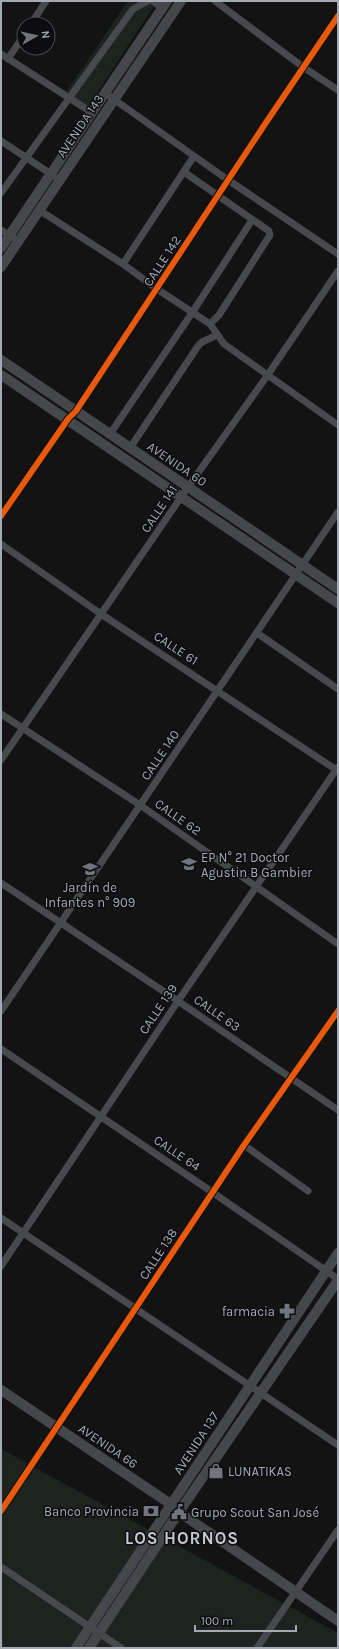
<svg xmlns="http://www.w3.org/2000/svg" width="339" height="1649" viewBox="0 0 339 1649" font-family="Karla,sans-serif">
<rect width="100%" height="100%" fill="#131313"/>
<!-- green -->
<path fill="#1d231e" d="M 128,1 L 157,1 L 88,107 L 66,92 Z
M 1,1449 L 338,1633 L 338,1648 L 2,1648 Z"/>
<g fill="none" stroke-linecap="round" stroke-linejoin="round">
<!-- street -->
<path stroke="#48494c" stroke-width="7" d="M 153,1 L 162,8
M 215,1 L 303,67 L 338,90
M 31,24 L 46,1
M 1,54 L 91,112
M 8,59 L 24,35
M 105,93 L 228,180 L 338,254
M 1,141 L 54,176
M 184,172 L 269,231 L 270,235 L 219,315 L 210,324
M 1,193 L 133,9 L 148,1
M 39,210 L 123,264 L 157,289 L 210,324 L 224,344 L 338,425
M 1,230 L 13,238
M 123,264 L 194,156
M 110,434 L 192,313 L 252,220
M 130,448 L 198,346 L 202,342 L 217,335
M 1,516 L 68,419 L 76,411 L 265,124 L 338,16
M 1,544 L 101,614 L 338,771
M 257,633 L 338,689
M 1,714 L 140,805 L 338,944
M 1,760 L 188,487 L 267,376 L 338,271
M 1,883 L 178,1001 L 338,1110
M 1,1011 L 338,512
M 1,1049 L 212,1192 L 338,1279
M 244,1145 L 308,1191
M 1,1218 L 338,1445
M 1,1266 L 178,1001 L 338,767
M 1,1511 L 244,1145 L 338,1011
M 1,1567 L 121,1648
M 257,1648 L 338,1530"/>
<!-- secondary -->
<path stroke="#46474a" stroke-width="10" d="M 1,248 L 167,1
M 1,267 L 181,1
M 1,360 L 338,589
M 1,375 L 338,603
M 1,1390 L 172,1505 L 179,1512 L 338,1621
M 76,1648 L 338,1253
M 89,1648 L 179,1512 L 338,1280"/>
<defs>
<path id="cycleway" d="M 1,516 L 68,419 L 76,411 L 265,124 L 338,16
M 1,1511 L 244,1145 L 338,1011"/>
</defs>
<!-- cycleway casing -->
<use href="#cycleway" stroke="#0d0d0f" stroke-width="8"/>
<!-- cycleway -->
<use href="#cycleway" stroke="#e8590c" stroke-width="6"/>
</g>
<!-- icons -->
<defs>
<symbol id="school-bare" viewBox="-9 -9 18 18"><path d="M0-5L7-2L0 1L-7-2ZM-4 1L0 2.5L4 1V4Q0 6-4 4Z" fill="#71747c" stroke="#0d0d0f" stroke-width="2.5" paint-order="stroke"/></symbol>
<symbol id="pharmacy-bare" viewBox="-9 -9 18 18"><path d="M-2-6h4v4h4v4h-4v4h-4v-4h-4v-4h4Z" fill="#71747c" stroke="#0d0d0f" stroke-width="2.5" paint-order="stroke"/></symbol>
<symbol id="shop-bare" viewBox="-9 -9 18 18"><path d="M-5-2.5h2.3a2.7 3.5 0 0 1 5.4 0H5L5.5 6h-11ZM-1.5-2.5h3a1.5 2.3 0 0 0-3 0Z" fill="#71747c" stroke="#0d0d0f" stroke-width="2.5" paint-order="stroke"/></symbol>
<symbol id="bank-bare" viewBox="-9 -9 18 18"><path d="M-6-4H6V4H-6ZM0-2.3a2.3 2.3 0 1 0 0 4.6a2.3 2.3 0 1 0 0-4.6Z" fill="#71747c" stroke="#0d0d0f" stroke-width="2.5" paint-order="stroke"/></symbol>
<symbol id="civic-bare" viewBox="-9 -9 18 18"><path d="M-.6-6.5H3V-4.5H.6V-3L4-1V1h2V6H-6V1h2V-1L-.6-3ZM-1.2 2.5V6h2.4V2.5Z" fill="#71747c" stroke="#0d0d0f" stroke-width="2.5" paint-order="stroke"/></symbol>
</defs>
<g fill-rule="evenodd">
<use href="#school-bare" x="178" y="853" width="22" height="22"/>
<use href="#school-bare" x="79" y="858" width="22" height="22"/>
<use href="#pharmacy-bare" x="276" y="1300" width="22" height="22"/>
<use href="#shop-bare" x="205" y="1460" width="22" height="22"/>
<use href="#bank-bare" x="140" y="1500" width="22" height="22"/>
<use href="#civic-bare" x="168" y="1501" width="22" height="22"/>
</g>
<g text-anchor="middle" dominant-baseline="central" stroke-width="3" stroke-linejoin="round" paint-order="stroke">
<!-- street labels -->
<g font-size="13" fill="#a4a9b4" stroke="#0d0d0f">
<text transform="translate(80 126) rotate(-56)">AVENIDA 143</text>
<text transform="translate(162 261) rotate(-57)">CALLE 142</text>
<text transform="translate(177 464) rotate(34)">AVENIDA 60</text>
<text transform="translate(159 509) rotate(-56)">CALLE 141</text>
<text transform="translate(176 648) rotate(33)">CALLE 61</text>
<text transform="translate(160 755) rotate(-56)">CALLE 140</text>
<text transform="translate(178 817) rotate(35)">CALLE 62</text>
<text transform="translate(158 1009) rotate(-56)">CALLE 139</text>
<text transform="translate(217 1013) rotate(35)">CALLE 63</text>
<text transform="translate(177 1153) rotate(34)">CALLE 64</text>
<text transform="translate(158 1254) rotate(-57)">CALLE 138</text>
<text transform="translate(196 1443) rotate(-57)">AVENIDA 137</text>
<text transform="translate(108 1446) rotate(34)">AVENIDA 66</text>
</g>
<!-- poi labels -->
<g font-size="13" fill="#a4a9b4" stroke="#0d0d0f" text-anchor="start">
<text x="201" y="857">EP N° 21 Doctor<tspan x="201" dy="15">Agustin B Gambier</tspan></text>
<text x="90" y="887" text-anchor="middle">Jardín de<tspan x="90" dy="15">Infantes n° 909</tspan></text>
<text x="275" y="1311" text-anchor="end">farmacia</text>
<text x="228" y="1471">LUNATIKAS</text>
<text x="139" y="1511" text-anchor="end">Banco Provincia</text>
<text x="191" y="1512">Grupo Scout San José</text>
</g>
<!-- district labels -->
<g font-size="17" font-weight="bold" letter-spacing="1" fill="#c5c8d0" stroke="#0d0d0f">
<text x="182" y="1538">LOS HORNOS</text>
</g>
</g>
<!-- border -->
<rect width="339" height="1649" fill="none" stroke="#a4a9b4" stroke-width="4"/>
<!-- north arrow -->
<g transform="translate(36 36) rotate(82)"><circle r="19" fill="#0d0d0f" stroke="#494b51"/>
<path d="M0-3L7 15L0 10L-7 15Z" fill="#71747c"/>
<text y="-6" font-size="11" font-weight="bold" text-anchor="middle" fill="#a4a9b4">N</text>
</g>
<!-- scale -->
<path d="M195 1625v6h101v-6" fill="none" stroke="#a4a9b4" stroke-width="2"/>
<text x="201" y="1625" font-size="12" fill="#a4a9b4" stroke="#0d0d0f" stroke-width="3" paint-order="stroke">100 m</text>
</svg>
